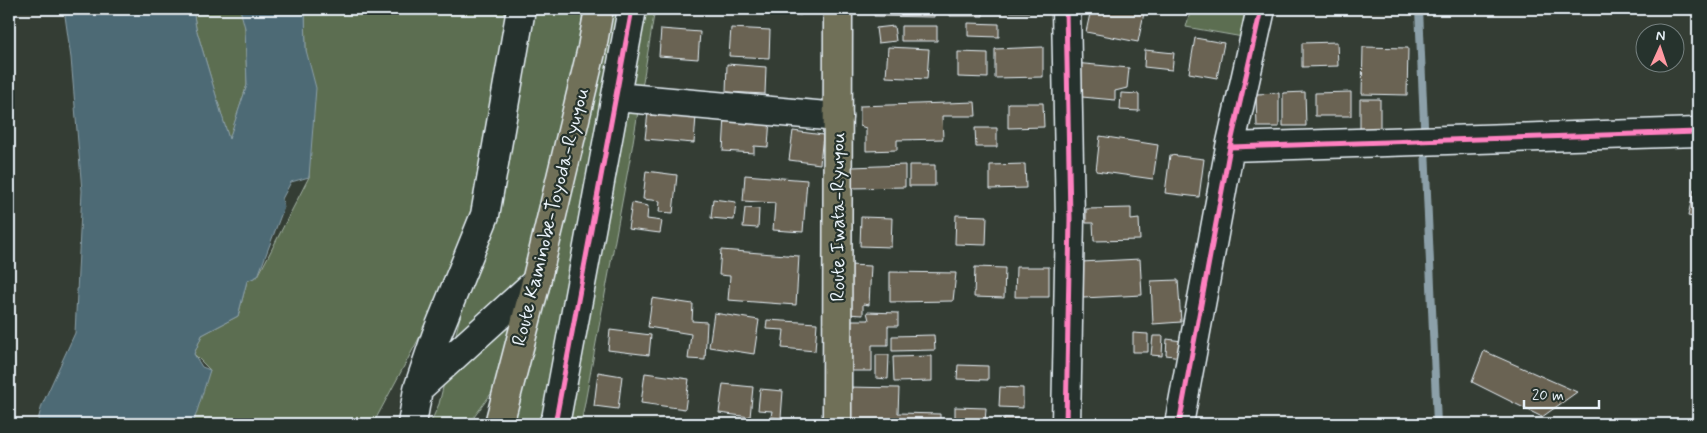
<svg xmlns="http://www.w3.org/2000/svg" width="1707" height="433" viewBox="0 0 1707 433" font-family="Mynerve,sans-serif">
<rect width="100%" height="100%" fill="#343d34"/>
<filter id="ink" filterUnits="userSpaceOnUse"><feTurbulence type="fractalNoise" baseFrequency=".02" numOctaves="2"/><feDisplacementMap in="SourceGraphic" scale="10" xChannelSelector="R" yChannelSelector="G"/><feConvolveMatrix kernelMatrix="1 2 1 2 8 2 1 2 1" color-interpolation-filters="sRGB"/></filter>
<g filter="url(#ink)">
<!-- green -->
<path fill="#5c6e51" stroke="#a2b0a4" d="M 193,9 L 242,9 L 245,28 L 247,85 L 229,140 L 196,28 Z
M 305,9 L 655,9 L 632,148 L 581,424 L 570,424 L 556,419 L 553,424 L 487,424 L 493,391 L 469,424 L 430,424 L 439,404 L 484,217 L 373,424 L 187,424 L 210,370 L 194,354 L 202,335 L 238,316 L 247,281 L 258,276 L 309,177 Z
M 1191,9 L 1265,9 L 1254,39 L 1186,27 Z"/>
<!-- water -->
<path fill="#4e6a74" stroke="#8ca0a9" d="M 64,9 L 193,9 L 196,28 L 229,139 L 247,85 L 245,28 L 240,9 L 305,9 L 306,50 L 316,88 L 309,177 L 291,182 L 282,199 L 284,207 L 258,276 L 247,281 L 238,316 L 202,335 L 194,354 L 202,367 L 210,370 L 193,424 L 37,424 L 42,405 L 75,333 L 82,191 L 71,58 Z"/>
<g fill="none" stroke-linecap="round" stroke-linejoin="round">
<!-- stream -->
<path stroke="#8ca0a9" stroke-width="8" d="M 1419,9 L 1437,424"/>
</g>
<!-- building -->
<path fill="#6a6352" stroke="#e8f1f8" d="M 763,9 L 802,9 L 801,15 L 762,12 Z
M 875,9 L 934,9 L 934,17 L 874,16 Z
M 950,9 L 983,9 L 983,16 L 950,16 Z
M 1005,9 L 1035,9 L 1035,12 L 1005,12 Z
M 1091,9 L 1139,9 L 1138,13 L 1144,13 L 1138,42 L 1086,32 Z
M 968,23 L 999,24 L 999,37 L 968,36 Z
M 894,26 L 896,41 L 878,43 L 876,28 Z
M 901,26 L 937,26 L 937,41 L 901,41 Z
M 731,28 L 770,30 L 769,58 L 729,56 Z
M 661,29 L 700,32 L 698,59 L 659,56 Z
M 1195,38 L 1224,43 L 1217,78 L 1189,73 Z
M 1337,42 L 1338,66 L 1302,67 L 1302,43 Z
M 888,47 L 929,49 L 927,79 L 886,77 Z
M 1043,47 L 1043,77 L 995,78 L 995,49 Z
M 1363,47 L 1408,48 L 1407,95 L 1362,94 Z
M 1145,50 L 1174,53 L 1172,70 L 1144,67 Z
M 958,52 L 988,53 L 988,78 L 958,77 Z
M 1074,63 L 1129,68 L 1127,88 L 1115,91 L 1115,100 L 1071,96 Z
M 727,64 L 766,67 L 765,94 L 726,92 Z
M 1305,92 L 1306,126 L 1283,126 L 1283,93 Z
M 1351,92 L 1351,116 L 1315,116 L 1315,93 Z
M 1121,93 L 1139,94 L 1139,111 L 1120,110 Z
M 1279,93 L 1279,127 L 1257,127 L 1256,94 Z
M 1360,99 L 1380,99 L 1380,131 L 1360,131 Z
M 975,102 L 976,116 L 942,116 L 943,139 L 897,140 L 897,150 L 866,151 L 866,128 L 860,126 L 860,106 Z
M 1008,103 L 1043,103 L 1044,127 L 1008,128 Z
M 648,112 L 696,116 L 694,143 L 645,139 Z
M 725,116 L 770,118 L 768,147 L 754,146 L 754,153 L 723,151 Z
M 975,128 L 997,128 L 997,147 L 976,147 Z
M 793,131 L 823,135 L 820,164 L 789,160 Z
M 1100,136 L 1158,145 L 1153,179 L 1096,171 Z
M 1170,155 L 1204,159 L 1199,197 L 1165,193 Z
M 1025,164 L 1026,188 L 990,189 L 990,165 Z
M 905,165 L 905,187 L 852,188 L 852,167 Z
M 909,165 L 935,165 L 935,186 L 909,186 Z
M 646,171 L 677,175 L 673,213 L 659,212 L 660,201 L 643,199 Z
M 745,175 L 807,180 L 803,232 L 773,230 L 775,203 L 743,201 Z
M 1694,189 L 1698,190 L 1698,218 L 1688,216 Z
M 713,199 L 736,202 L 734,220 L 711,218 Z
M 632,203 L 648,206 L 647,219 L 662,221 L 660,233 L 628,229 Z
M 745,208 L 759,209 L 758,228 L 743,227 Z
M 1131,208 L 1131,220 L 1139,219 L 1140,240 L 1094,241 L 1093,223 L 1086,223 L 1086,209 Z
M 956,215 L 987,216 L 986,245 L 955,244 Z
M 861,217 L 892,218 L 891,247 L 860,246 Z
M 721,250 L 799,256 L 796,305 L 728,300 L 730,276 L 719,275 Z
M 1140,259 L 1142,295 L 1083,298 L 1081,262 Z
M 849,265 L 871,266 L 869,305 L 863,304 L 863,315 L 847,314 Z
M 975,267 L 1005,268 L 1004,298 L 974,297 Z
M 1016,267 L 1049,267 L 1049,297 L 1015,297 Z
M 890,272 L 956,273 L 953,301 L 890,302 Z
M 1178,280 L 1181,322 L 1153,324 L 1151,281 Z
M 652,298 L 693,304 L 692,321 L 707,322 L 705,360 L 688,359 L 691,334 L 648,327 Z
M 867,312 L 898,313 L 898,326 L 888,326 L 888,345 L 872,345 L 872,371 L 848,371 L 848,320 L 869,320 Z
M 714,313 L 759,320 L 754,354 L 709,347 Z
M 767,320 L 817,323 L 815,351 L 782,348 L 784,330 L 766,329 Z
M 610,330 L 651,335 L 649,355 L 608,350 Z
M 1133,333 L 1148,334 L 1148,352 L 1133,352 Z
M 934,335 L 935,350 L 892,351 L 892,336 Z
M 1153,336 L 1163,336 L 1162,356 L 1151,355 Z
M 1167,339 L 1182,341 L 1181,357 L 1166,355 Z
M 1484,351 L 1577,392 L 1542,417 L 1472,382 Z
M 876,355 L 889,355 L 888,379 L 876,378 Z
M 932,356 L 932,381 L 894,382 L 893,357 Z
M 958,365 L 988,366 L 988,380 L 957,379 Z
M 598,372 L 622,376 L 618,409 L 594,406 Z
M 645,373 L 689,379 L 685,409 L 641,403 Z
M 723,384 L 753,387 L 750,417 L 719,413 Z
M 847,387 L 899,388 L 898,413 L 940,414 L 940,424 L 846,424 Z
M 1000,387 L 1023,388 L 1023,408 L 999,407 Z
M 760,389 L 783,391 L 781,418 L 771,417 L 772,411 L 758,410 Z
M 955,407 L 986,408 L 985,424 L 955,424 Z
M 1004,418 L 1039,420 L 1039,424 L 1004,424 Z
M 819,422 L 819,424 L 775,424 L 775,423 Z"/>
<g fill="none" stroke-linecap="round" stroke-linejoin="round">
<defs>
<path id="minor" d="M 1066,9 L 1070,218 L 1066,424
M 616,97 L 838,117
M 1230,147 L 1698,132
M 420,387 L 536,282
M 412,424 L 418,389 L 436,336 L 485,215 L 521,9
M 553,424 L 556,419 L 632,9
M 1179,424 L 1230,147 L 1261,9"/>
<path id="major" d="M 499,424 L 536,282 L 592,48 L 599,9
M 837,424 L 838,9"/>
</defs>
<!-- minor casing -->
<use href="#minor" stroke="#e8f1f8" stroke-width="31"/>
<!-- major casing -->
<use href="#major" stroke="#e8f1f8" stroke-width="31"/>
<!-- minor -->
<use href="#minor" stroke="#26332d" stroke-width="28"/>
<!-- major -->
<use href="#major" stroke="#706f59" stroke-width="28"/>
<defs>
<path id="cycleway" d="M 1066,9 L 1070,218 L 1066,424
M 1230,147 L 1698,132
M 553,424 L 556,419 L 632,9
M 1179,424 L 1230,147 L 1261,9"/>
</defs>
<!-- cycleway casing -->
<use href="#cycleway" stroke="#26332d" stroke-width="8"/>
<!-- cycleway -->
<use href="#cycleway" stroke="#ff80c0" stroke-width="5"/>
</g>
</g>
<g text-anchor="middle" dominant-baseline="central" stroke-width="4.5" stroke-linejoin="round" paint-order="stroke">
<!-- street labels -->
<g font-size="20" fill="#e8f1f8" stroke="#26332d">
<text transform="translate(551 217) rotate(-76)">Route Kaminobe-Toyoda-Ryuyou</text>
<text transform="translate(838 217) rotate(-90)">Route Iwata-Ryuyou</text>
</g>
</g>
<!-- margin -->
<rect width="1707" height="433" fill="none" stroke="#26332d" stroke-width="30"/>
<rect x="15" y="15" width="1677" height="403" fill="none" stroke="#e8f1f8" stroke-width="2" filter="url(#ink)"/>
<!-- north arrow -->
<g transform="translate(1660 48) rotate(3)"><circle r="24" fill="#26332d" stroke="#747f7e"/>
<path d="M0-4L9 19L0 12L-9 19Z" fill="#ff9aa2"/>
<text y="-8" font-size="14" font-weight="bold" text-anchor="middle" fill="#e8f1f8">N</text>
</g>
<!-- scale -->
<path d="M1524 400v8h75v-8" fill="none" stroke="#e8f1f8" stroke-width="2.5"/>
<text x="1532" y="400" font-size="15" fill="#e8f1f8" stroke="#26332d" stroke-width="4" paint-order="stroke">20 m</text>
</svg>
